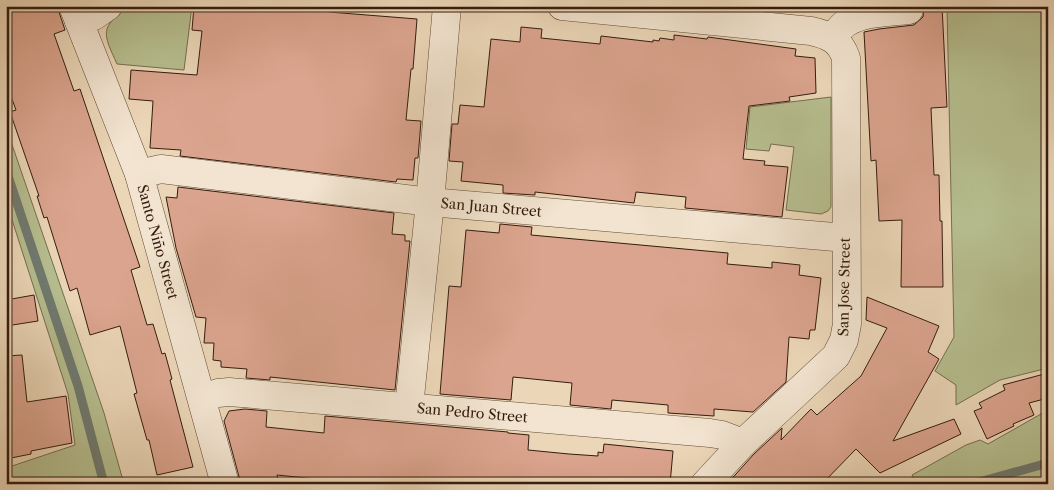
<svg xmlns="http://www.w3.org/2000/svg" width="1054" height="490" viewBox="0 0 1054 490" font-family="'Libre Caslon Text',serif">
<rect width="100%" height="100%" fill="#ebd6b7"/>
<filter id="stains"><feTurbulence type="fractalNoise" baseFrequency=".004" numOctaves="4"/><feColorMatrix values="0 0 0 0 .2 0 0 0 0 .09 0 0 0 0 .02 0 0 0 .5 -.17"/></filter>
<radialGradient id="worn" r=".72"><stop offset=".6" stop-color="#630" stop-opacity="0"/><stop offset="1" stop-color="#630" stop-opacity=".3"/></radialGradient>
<!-- green -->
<path fill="#b6be8f" stroke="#766d4e" d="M 129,6 L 192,6 L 184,70 L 117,64 C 103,33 99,28 129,6 Z
M 947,6 L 1048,6 L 1048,368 L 1000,380 L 956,405 L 956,385 L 935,371 L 954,337 Z
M 831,97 L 831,207 L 828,211 L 821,214 L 786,210 L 794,147 L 771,144 L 769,151 L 746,149 L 750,107 Z
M 6,127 L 104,413 L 124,484 L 6,484 L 6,468 L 75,445 L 68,394 L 6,201 Z
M 1048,410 L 1048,484 L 917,484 L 912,475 L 966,445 L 980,440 L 988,444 Z"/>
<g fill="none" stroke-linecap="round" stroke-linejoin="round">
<!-- stream -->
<path stroke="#707a70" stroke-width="9" d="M 6,170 L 78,386 L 104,484
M 972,484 L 1048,463"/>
</g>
<!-- building -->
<path fill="#dba48e" stroke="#351c0e" d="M 6,6 L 57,6 L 65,30 L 54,34 L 74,91 L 80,89 L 140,267 L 131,270 L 147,325 L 153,324 L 162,354 L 165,353 L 172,379 L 170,380 L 193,467 L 157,475 L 149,440 L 147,440 L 134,394 L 137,393 L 120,326 L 90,335 L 77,288 L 70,291 L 47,217 L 44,218 L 37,196 L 39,196 L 10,112 L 16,110 L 6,83 Z
M 194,6 L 307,6 L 329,8 L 329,12 L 417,19 L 413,69 L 411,69 L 406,120 L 421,121 L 418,158 L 415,158 L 413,180 L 397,179 L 396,182 L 180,156 L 181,150 L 150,148 L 153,101 L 129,99 L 131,70 L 197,75 L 202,31 L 192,30 Z
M 924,6 L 942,6 L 947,107 L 931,108 L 934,175 L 939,175 L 940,221 L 942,221 L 943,287 L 901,287 L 902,220 L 879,221 L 876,160 L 871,161 L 864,32 L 879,29 L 914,25 L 923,17 Z
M 521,27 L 542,29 L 541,38 L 600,44 L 601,36 L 653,42 L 653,40 L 659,41 L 660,38 L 674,40 L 674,35 L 707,39 L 708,37 L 796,49 L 795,56 L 815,58 L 816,93 L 789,97 L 790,101 L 749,106 L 743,159 L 765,161 L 764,165 L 788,167 L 782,217 L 685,208 L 686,197 L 636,192 L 634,203 L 535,192 L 535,195 L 503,193 L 503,185 L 461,181 L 463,162 L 449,161 L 452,124 L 458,124 L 460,105 L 484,107 L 491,39 L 520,42 Z
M 178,187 L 394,213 L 392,234 L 405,235 L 405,241 L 410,241 L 395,390 L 270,377 L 270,380 L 246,378 L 247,369 L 221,367 L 221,361 L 213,360 L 214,343 L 204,343 L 206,318 L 196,317 L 176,248 L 166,197 L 177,198 Z
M 500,224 L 532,227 L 531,235 L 728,253 L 727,264 L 772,268 L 772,262 L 800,265 L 799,275 L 821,278 L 815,330 L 810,330 L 809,339 L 789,337 L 786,382 L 753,412 L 714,409 L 714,416 L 668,413 L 668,405 L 612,400 L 611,409 L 570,405 L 572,383 L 513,377 L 511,400 L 440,394 L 449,286 L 461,287 L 466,230 L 499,233 Z
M 34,295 L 38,321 L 6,326 L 6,300 Z
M 867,297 L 939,326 L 928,352 L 939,359 L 893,441 L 954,419 L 961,434 L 880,473 L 856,449 L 822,484 L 727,484 L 754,454 L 782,428 L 781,440 L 811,409 L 817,415 L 861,376 L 887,328 L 866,320 Z
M 22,355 L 27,402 L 66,396 L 72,443 L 31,451 L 31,454 L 6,459 L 6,356 Z
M 1048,373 L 1048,398 L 1029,403 L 1034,415 L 1013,424 L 1014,426 L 987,439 L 974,411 L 982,408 L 979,403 L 1005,390 L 1003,385 Z
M 245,409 L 267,411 L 266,427 L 324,433 L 325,416 L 508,432 L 508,433 L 529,435 L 528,450 L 569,454 L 598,456 L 598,452 L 603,453 L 604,444 L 673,451 L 670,484 L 365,484 L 277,475 L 279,484 L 241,484 L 224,421 L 229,411 Z"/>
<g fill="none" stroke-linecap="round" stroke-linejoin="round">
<defs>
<g id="street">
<path id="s1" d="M 73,6 L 139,174 L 225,484"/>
<path d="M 562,6 L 811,31 C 829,35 840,40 846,58 L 847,324 L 844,340 L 836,356 L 743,443 L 705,484"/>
<path d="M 79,21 L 94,16 L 108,6"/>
<path d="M 833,38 C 837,32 840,27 846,23 C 863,12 889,12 909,10"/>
<path id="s2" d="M 139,174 L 161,169 L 430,202 L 846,238"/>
<path id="s3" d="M 202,398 L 218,393 L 229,392 L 710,433 L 722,435 L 743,443"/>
<path d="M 409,407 L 430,202 L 447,6"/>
</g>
</defs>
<!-- street casing -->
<use href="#street" stroke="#624a38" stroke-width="29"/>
<!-- street -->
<use href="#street" stroke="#f2e4d0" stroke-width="28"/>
</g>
<g text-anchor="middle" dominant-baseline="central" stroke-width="5" stroke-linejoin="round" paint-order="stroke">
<!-- street labels -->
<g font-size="14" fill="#351c0e" stroke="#f2e4d0">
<text stroke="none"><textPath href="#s2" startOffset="355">San Juan Street</textPath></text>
<text stroke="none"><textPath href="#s1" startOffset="251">Santo Niño Street</textPath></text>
<text transform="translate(844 287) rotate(-89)">San Jose Street</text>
<text stroke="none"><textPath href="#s3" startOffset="272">San Pedro Street</textPath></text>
</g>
</g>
<!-- margin -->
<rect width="1054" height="490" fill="none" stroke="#ebd6b7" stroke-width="25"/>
<rect x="8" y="8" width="1039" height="475" fill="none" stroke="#351c0e" stroke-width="2.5"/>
<rect x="12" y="12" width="1029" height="465" fill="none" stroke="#351c0e"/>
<rect width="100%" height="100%" filter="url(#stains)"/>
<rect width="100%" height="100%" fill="url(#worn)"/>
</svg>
